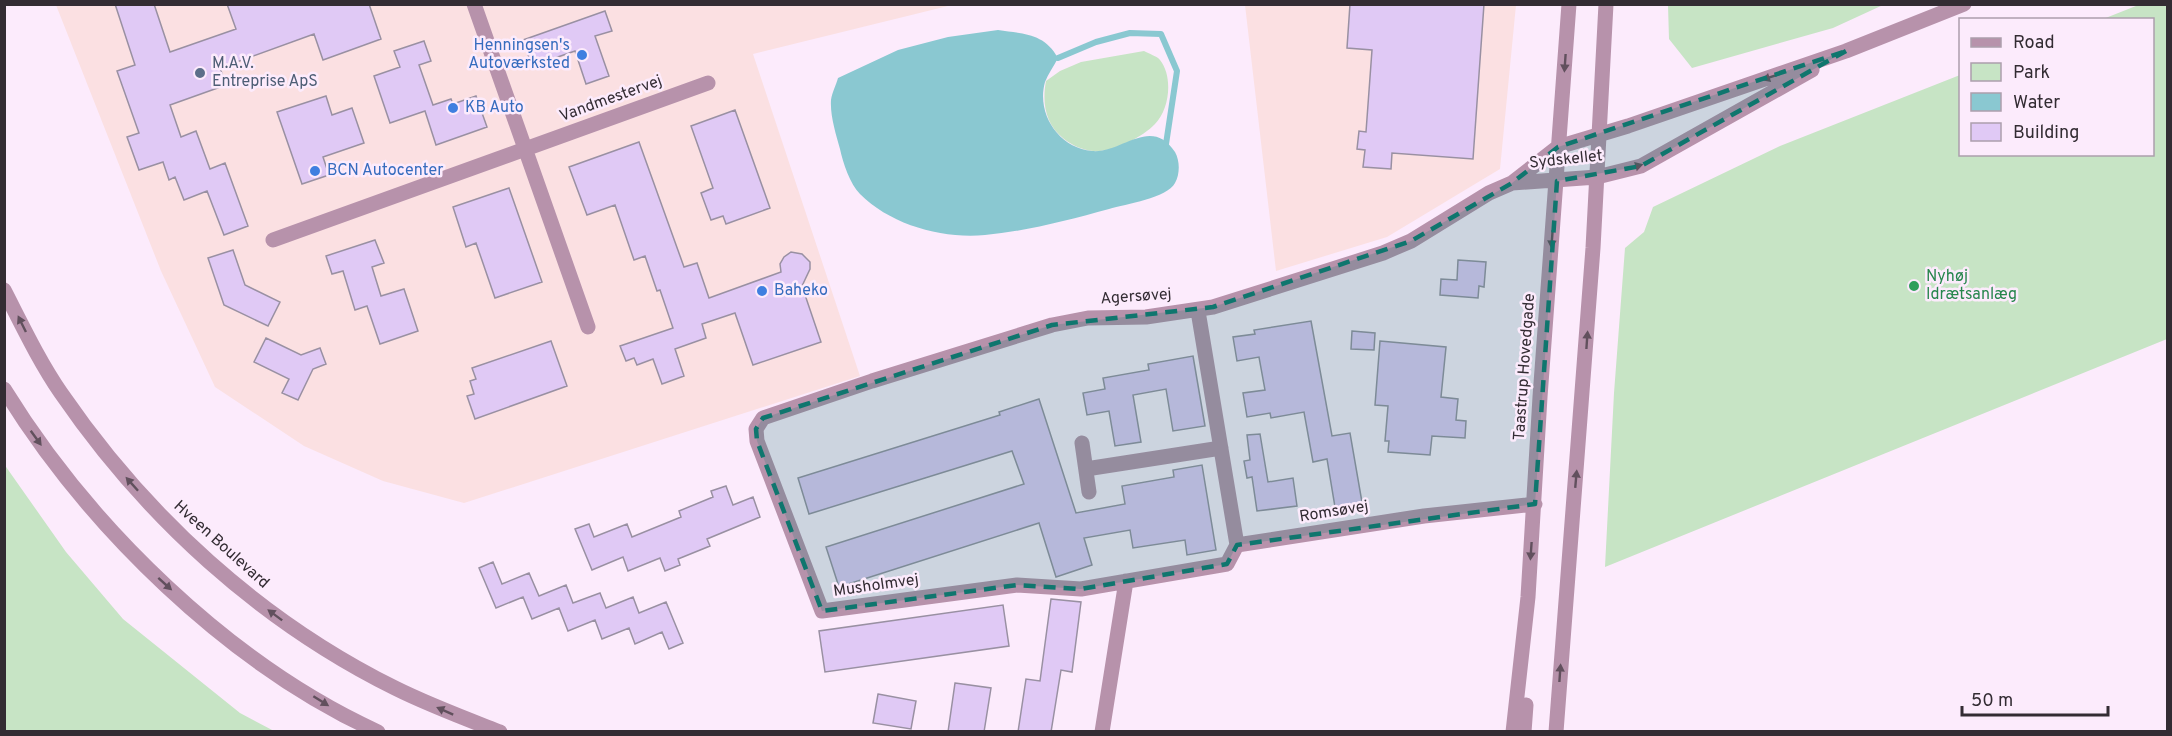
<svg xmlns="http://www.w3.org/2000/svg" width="2172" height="736" viewBox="0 0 2172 736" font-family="Overpass,sans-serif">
<rect width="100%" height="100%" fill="#fcebfc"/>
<!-- industrial -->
<path fill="#fbe0e2" d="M 56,5 L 952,5 L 753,54 L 860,376 L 464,503 L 383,481 L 304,446 L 215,387 L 161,271 Z
M 1245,5 L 1516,5 L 1500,169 L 1387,237 L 1276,271 Z"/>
<!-- green -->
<path fill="#c7e4c5" d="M 2141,4 L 2167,5 L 2167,339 L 1605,567 L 1614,393 L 1625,248 L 1644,232 L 1653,207 L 1780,146 L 1960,75 L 1960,154 L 2152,154 L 2152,20 L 2103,19 Z
M 1668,5 L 1668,4 L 1883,5 L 1833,28 L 1692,68 L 1669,39 Z
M 1144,51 C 1149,54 1157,56 1160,60 C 1173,76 1170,109 1155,124 C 1143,137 1111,153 1093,151 C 1082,150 1072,145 1064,139 C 1045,124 1042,103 1046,81 L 1060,71 L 1081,62 Z
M 4,464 L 66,552 L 123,619 L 240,713 L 274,731 L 5,731 Z"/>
<!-- water -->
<path fill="#8ac8d1" d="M 998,30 C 1024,34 1044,33 1058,58 C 1054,66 1048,74 1045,82 C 1036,114 1059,148 1092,151 C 1121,154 1151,115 1175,152 C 1180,161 1180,174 1175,183 C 1167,198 1126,204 1109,209 C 1069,220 1027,231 985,235 C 942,239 891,225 860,194 C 850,184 843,163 840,149 C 836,134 830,116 831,100 C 832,93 836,85 838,78 L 898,50 L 948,37 Z"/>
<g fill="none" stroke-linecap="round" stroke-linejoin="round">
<!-- stream -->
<path stroke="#8ac8d1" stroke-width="6" d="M 1058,58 L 1096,42 L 1130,33 L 1161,34 L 1177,71 L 1166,144"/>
</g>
<!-- building -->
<path fill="#e0c9f5" stroke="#9990a2" stroke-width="1.5" d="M 115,4 L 154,4 L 170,52 L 236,29 L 227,4 L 369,4 L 381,39 L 323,60 L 314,34 L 220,68 L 226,85 L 170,105 L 181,137 L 196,131 L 210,169 L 225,163 L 248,226 L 224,235 L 207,191 L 184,200 L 175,177 L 169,180 L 163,162 L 139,170 L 127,137 L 139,133 L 117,71 L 135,65 Z
M 1350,4 L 1484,4 L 1473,159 L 1392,153 L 1391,169 L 1363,167 L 1365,150 L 1357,149 L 1359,131 L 1366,132 L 1372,50 L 1347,48 Z
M 605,11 L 612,31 L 595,36 L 609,76 L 586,84 L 575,51 L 532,66 L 523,40 Z
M 424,41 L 431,61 L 419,65 L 433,105 L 451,99 L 453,104 L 476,96 L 487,127 L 436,145 L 425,111 L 390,123 L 374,76 L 400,67 L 394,51 Z
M 326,96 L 332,115 L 352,108 L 364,143 L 323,157 L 329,175 L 302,184 L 277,112 Z
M 735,110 L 770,208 L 726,224 L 723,216 L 711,220 L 701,193 L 713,188 L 691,126 Z
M 639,142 L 684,267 L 697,263 L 709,298 L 781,272 L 780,264 L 784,257 L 791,252 L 802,254 L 810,262 L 810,269 L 802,286 L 821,342 L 753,365 L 735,313 L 702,324 L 706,338 L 675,349 L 684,376 L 662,384 L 653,359 L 637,365 L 634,358 L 626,361 L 620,346 L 673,328 L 660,290 L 657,291 L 645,256 L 634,260 L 615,205 L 587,215 L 569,167 Z
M 509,188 L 542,282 L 495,298 L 476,243 L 466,247 L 453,207 Z
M 375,240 L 384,263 L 372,267 L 381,296 L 404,289 L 418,331 L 380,344 L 367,306 L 355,310 L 343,271 L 332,274 L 326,256 Z
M 233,250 L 245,285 L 280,302 L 268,326 L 224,305 L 208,258 Z
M 1458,260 L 1486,262 L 1484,287 L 1479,286 L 1478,298 L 1440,295 L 1441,279 L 1457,280 Z
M 1311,321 L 1332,436 L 1350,433 L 1363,508 L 1336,513 L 1327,459 L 1313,462 L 1304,412 L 1271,418 L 1270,413 L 1247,417 L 1243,393 L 1265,390 L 1259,357 L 1237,361 L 1233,337 L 1255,334 L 1254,330 Z
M 1352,331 L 1375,333 L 1374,350 L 1351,349 Z
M 266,338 L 301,355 L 320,348 L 326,364 L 313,369 L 298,400 L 282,393 L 289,379 L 254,362 Z
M 551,341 L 567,386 L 475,419 L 467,396 L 474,394 L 470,381 L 476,379 L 472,368 Z
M 1380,341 L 1446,347 L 1441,397 L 1458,399 L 1456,420 L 1466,421 L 1465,438 L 1432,436 L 1430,455 L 1388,452 L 1389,441 L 1385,441 L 1388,406 L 1375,405 Z
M 1193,356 L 1205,426 L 1173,431 L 1166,389 L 1133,395 L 1141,442 L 1115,446 L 1109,411 L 1087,415 L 1083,393 L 1105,389 L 1103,378 L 1149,370 L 1148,364 Z
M 1039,399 L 1076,513 L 1125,504 L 1122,486 L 1174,477 L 1173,470 L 1202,465 L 1216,550 L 1187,555 L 1185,540 L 1133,548 L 1130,530 L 1084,538 L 1092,565 L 1056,577 L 1039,523 L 839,587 L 826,547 L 1024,484 L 1012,451 L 809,514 L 798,478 L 1000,415 L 999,412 Z
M 1260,434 L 1268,482 L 1293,478 L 1297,506 L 1257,511 L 1252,477 L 1247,478 L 1244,461 L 1250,460 L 1247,435 Z
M 726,486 L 733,505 L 753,497 L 760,517 L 707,539 L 710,546 L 678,559 L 680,565 L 665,571 L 660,558 L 628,571 L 623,557 L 592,570 L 575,529 L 589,524 L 594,537 L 627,524 L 632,537 L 681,517 L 679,511 L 713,497 L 711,491 Z
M 493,562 L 502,584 L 529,573 L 539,596 L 566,585 L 573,603 L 600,593 L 606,608 L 633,597 L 639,613 L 666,602 L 683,643 L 669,649 L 662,632 L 635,644 L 629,628 L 602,639 L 595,620 L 568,631 L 559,608 L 532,619 L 523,597 L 496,608 L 479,568 Z
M 1051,599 L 1081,602 L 1072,672 L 1061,670 L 1051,732 L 1018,732 L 1026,679 L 1040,681 Z
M 1003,605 L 1009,646 L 825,672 L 819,631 Z
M 955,683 L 991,688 L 984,732 L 948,732 Z
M 878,694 L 916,701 L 911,729 L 873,723 Z"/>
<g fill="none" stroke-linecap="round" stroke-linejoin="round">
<!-- minor -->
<path stroke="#b792ab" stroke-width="15" d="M 474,4 L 588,327
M 1512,183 L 1597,177 L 1641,166 L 1812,70
M 273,240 L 708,83
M 4,290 C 22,325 39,361 61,393 C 146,517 260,621 395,688 C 429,705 464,718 500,732
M 1198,311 L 1237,545 L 1424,516 L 1535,504
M 4,389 C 89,527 229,664 378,732
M 1082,443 L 1089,492
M 1086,469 L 1221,448
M 1237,545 L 1227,564 L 1081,589 L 1017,585 L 822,611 L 757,441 L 756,429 L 763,418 L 872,381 L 1052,325 L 1088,318 L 1146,317 L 1213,307 L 1383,253 L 1411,241 L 1489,193 L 1512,183 L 1558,147 L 1628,126 L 1846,51 L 1964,4
M 1102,732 L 1126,581
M 1513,732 L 1528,597 L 1540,397 L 1569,4
M 1524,732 L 1526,705
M 1556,732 L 1593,248 L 1606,4"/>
</g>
<!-- one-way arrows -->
<defs><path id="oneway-solid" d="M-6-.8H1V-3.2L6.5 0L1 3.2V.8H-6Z" transform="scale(1.5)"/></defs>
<g fill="#61505d">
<use href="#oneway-solid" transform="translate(1565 63) rotate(94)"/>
<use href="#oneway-solid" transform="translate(1771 77) rotate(161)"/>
<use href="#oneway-solid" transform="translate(1634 167) rotate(-16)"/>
<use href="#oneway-solid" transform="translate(1552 239) rotate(94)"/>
<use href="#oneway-solid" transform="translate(22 324) rotate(-116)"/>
<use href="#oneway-solid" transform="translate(1587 340) rotate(-86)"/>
<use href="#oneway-solid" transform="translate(36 438) rotate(54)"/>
<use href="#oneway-solid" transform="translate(1576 479) rotate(-85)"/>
<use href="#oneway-solid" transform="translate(132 484) rotate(-132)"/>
<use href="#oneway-solid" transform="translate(1531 551) rotate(94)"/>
<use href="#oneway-solid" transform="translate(165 584) rotate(42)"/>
<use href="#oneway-solid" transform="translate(275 615) rotate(-143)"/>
<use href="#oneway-solid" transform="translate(1560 673) rotate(-86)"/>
<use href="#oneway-solid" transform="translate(321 701) rotate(32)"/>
<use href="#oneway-solid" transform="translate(445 711) rotate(-156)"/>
</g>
<!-- marked area -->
<path fill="#0f766e" fill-opacity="0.2" stroke="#0f766e" stroke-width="4.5" stroke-dasharray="12 8" stroke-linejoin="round" d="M 1846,51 L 1641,166 L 1557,181 L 1535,504 L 1237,545 L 1227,564 L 1081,589 L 1017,585 L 822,611 L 757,441 L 756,429 L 763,418 L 1052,325 L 1213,307 L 1411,241 L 1512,183 L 1558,147 Z"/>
<!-- markers -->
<g fill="#3f7fe0" stroke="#fcebfc" stroke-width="2">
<circle cx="582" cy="55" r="6"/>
<circle cx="453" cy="108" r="6"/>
<circle cx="315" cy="171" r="6"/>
<circle cx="762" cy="291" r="6"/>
</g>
<circle fill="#5c6f8a" stroke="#fcebfc" stroke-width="2" cx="200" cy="73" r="6"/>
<circle fill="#2e9e5b" stroke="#fcebfc" stroke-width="2" cx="1914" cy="286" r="6"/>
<g text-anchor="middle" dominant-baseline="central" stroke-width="5" stroke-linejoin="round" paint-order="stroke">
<!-- shop labels -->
<g font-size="16" fill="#366cbe" stroke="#fcebfc" text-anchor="start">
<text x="570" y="46" text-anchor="end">Henningsen's<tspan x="570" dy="18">Autoværksted</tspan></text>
<text x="465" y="108">KB Auto</text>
<text x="327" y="171">BCN Autocenter</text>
<text x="774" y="291">Baheko</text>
</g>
<!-- service labels -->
<g font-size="16" fill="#4e5e75" stroke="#fcebfc" text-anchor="start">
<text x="212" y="64">M.A.V.<tspan x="212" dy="18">Entreprise ApS</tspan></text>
</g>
<!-- street labels -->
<g font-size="16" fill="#332c33" stroke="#fcebfc">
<text transform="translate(611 99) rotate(-20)">Vandmestervej</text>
<text transform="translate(1566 160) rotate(-6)">Sydskellet</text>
<text transform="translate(1136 297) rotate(-4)">Agersøvej</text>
<text transform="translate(1525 367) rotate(-86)">Taastrup Hovedgade</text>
<text transform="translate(1334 512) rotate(-9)">Romsøvej</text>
<text transform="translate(221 545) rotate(42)">Hveen Boulevard</text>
<text transform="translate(876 586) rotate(-8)">Musholmvej</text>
</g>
<!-- leisure labels -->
<g font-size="16" fill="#27864d" stroke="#fcebfc" text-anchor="start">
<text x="1926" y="277">Nyhøj<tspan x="1926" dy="18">Idrætsanlæg</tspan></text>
</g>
</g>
<!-- border -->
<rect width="2172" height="736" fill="none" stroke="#332c33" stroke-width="12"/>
<!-- legend -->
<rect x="1959" y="18" width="195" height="138" fill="#fcebfc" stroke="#ac9fac" stroke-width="1.5"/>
<rect x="1971" y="38" width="30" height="9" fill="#b792ab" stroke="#ac9fac" stroke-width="1.5"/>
<text x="2013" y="48" font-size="18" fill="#332c33">Road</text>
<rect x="1971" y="63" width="30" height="18" fill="#c7e4c5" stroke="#ac9fac" stroke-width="1.5"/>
<text x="2013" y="78" font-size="18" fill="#332c33">Park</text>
<rect x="1971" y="93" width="30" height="18" fill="#8ac8d1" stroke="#ac9fac" stroke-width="1.5"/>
<text x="2013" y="108" font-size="18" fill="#332c33">Water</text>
<rect x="1971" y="123" width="30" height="18" fill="#e0c9f5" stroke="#ac9fac" stroke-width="1.5"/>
<text x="2013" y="138" font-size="18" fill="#332c33">Building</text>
<!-- scale -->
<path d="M1962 706v9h146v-9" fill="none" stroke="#332c33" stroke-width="3"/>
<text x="1971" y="706" font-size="18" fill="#332c33" stroke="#fcebfc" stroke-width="4.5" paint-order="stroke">50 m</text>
</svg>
